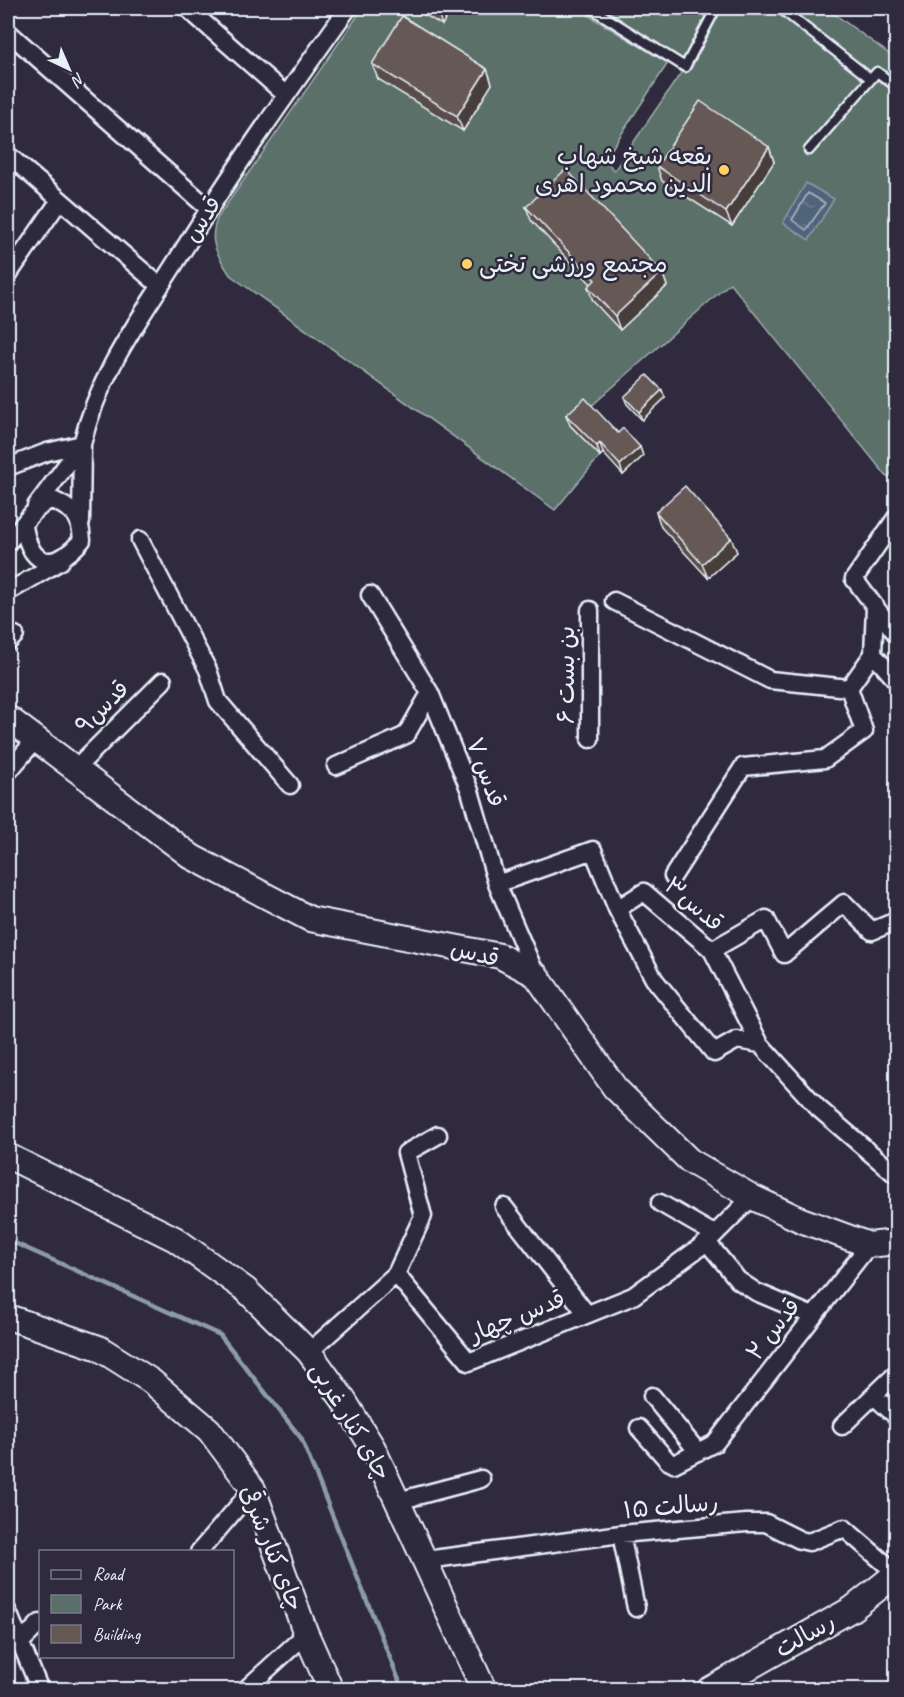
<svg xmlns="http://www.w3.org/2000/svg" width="904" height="1697" viewBox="0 0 904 1697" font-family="Caveat,'Playpen Sans Arabic',sans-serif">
<defs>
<pattern id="water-ripples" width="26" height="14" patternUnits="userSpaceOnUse" patternTransform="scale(1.5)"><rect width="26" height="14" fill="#4f647a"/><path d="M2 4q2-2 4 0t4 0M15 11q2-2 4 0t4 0" fill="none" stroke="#687b8e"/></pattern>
</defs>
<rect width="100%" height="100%" fill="#2f2a3d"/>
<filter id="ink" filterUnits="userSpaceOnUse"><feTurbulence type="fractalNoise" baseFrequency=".0167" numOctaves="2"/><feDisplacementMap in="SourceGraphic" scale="12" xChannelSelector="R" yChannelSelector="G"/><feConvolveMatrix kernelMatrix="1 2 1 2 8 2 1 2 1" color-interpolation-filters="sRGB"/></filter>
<g filter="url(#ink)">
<!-- park -->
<path fill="#5a6f69" stroke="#a1b0b0" stroke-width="1.5" d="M 363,8 L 576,8 L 668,63 L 605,159 L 614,171 L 685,67 L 605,8 L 826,8 L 896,59 L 896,466 L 888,478 L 730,283 L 570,425 L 600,456 L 555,510 L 230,275 C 217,254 207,241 218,217 Z"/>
<!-- water -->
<path fill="url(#water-ripples)" stroke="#8c9cac" stroke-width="1.5" d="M 806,183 L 834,199 L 809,240 L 783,223 Z"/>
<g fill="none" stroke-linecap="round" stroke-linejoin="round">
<!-- shore -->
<path stroke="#abb9c6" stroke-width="1.5" d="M 808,193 L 825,203 L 806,230 L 792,220 Z"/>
<!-- stream -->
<path stroke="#8c9cac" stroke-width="4.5" d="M 8,1240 L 220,1335 L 301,1438 L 403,1690"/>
<defs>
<path id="lane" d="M 591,8 L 685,67 L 716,8
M 780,8 L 871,79
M 809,150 L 877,72 L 896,86"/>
<path id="street" d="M 187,8 L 286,95
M 8,32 L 208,208
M 8,155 L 160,286
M 8,275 L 60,200
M 8,467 L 47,452 L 82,444 C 101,367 142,317 182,252 C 234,168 291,88 348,8
M 36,506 L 82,444 L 81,522
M 896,518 L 854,579 L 896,634
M 140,540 L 208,670 L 218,701 L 290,785
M 8,542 C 24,525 30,511 51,499 C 74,511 80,513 82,540 C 56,570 31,570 24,526
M 8,592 L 61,561
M 370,595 L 430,693 L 470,791 L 497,884 L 536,975
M 614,601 L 770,680 L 849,688 L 873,654
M 875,607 L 873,654 L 896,680
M 590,610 L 590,739
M 8,642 L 15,635
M 336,766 L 406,735 L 430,693
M 76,768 L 163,681
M 8,772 L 36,739
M 673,876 L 743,767 L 825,759 L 864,731 L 849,688
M 497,884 L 593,850 L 617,909 L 654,979 L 714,1053 L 737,1040 L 760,1044
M 617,909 L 644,892 L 712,950 L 760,1044 L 818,1108 L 896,1175
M 712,950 L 766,919 L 784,954 L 844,903 L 872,931 L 896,921
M 438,1135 L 406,1153 L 423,1216 L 396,1274 L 469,1362 L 633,1296 L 707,1242 L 752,1197
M 660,1203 L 714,1234
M 504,1207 L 586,1313
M 707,1242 L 738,1280 L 756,1292 L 813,1316
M 309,1352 L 396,1274
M 652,1396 L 698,1452
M 874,1396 L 896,1416
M 842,1426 L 896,1374
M 639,1428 L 668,1461 L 674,1464 L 715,1443 L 869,1245
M 398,1501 L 481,1479
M 621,1534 L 636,1608
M 199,1552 L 253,1489
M 426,1560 L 621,1534 L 746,1523 L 766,1523 L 800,1540 L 809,1542 L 844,1528 L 896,1573
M 8,1612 L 40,1690
M 19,1644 L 40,1623
M 245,1690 L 306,1634"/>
<path id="secondary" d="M 8,718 L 192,857 L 310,919 L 500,956 L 536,975 L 615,1088 L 690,1161 L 752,1197 L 801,1220 L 869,1245 L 896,1242
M 8,1156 L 175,1239 L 246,1290 L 309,1352 L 343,1399 L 373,1448 L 484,1690
M 8,1317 L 99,1348 L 151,1381 L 209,1430 L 253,1489 L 306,1634 L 331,1690
M 709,1690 L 852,1609 L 896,1574"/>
</defs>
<!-- lane casing -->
<use href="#lane" stroke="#e8f1f8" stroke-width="13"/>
<!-- street casing -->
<use href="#street" stroke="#e8f1f8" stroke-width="21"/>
<!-- secondary casing -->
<use href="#secondary" stroke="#e8f1f8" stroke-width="28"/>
<!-- lane -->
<use href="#lane" stroke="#2f2a3d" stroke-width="8"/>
<!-- street -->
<use href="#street" stroke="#2f2a3d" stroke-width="16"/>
<!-- secondary -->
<use href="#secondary" stroke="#2f2a3d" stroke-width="24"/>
</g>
<!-- wall -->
<path fill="#584c48" stroke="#e8f1f8" stroke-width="1.5" d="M 413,8 L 452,8 L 442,25 Z
M 372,64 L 487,69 L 492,84 L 463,131 L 378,79 Z
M 769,147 L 774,162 L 732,226 L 662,181 L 657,166 Z
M 526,207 L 662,272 L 667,286 L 620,330 L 593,301 L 588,287 L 591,284 L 531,220 Z
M 624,397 L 665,398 L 642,420 L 627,404 Z
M 566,415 L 618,433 L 640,447 L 643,456 L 623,475 L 603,453 L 600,456 L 570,425 Z
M 656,512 L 731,538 L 737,552 L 708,578 L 661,527 Z"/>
<!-- shaded-wall -->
<path fill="#473e3b" stroke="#e8f1f8" stroke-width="1.5" d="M 438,8 L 452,8 L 442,25 L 437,10 Z
M 487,69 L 492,84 L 463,131 L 457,116 Z
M 769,147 L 774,162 L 732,226 L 726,212 Z
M 662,272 L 667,286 L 620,330 L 615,316 Z
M 662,390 L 665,398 L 642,420 L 639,412 Z
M 600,443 L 603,453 L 600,456 L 597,446 Z
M 640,447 L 643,456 L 623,475 L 620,465 Z
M 731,538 L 737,552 L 708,578 L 702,564 Z"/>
<!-- building -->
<path fill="#665854" stroke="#e8f1f8" stroke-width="1.5" d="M 402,16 L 487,69 L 457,116 L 372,64 Z
M 700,101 L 769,147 L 726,212 L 657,166 Z
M 566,169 L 662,272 L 615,316 L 588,287 L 595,280 L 526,207 Z
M 647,375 L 662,390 L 639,412 L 624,397 Z
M 585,398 L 618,433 L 623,428 L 640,447 L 620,465 L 600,443 L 597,446 L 566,415 Z
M 685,486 L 731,538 L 702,564 L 656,512 Z"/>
</g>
<!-- markers -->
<g fill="#ffd166" stroke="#2f2a3d" stroke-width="2">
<circle cx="724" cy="170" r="6"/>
<circle cx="467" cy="264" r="6"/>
</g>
<g text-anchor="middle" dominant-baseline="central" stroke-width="5" stroke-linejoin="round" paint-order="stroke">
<!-- poi labels -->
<g font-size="24" fill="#e8f1f8" stroke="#2f2a3d" text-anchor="end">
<text x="712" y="156">بقعه شیخ شهاب<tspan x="712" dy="28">الدین محمود اهرى</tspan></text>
<text x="479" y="264" text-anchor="start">مجتمع ورزشی تختی</text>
</g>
<!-- street labels -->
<g font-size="24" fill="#e8f1f8" stroke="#2f2a3d">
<text transform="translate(202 219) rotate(-58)">قدس</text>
<text transform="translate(566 675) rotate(-90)">بن بست ۶</text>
<text transform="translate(102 707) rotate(-45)">قدس۹</text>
<text transform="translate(486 772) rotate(70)">قدس ۷</text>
<text transform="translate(694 904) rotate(41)">قدس۳</text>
<text transform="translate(475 953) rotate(14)">قدس</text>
<text transform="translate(517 1316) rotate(-22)">قدس چهار</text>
<text transform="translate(773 1329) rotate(-52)">قدس ۲</text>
<text transform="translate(351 1421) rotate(59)">چای کنار غربی</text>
<text transform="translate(671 1506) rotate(-5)">رسالت ۱۵</text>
<text transform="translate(272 1548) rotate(68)">چای کنار شرقی</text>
<text transform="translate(805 1635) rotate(-30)">رسالت</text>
</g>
</g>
<!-- margin -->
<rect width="904" height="1697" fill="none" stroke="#2f2a3d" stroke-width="30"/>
<rect x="15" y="15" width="874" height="1667" fill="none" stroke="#e8f1f8" stroke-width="2" filter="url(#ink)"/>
<!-- legend -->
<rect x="39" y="1550" width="195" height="108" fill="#2f2a3d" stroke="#797a88" stroke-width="1.5"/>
<rect x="51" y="1570" width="30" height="9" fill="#2f2a3d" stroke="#797a88" stroke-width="1.5"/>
<text x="93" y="1580" font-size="18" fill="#e8f1f8">Road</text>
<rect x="51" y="1595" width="30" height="18" fill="#5a6f69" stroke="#797a88" stroke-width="1.5"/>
<text x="93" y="1610" font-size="18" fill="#e8f1f8">Park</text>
<rect x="51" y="1625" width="30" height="18" fill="#665854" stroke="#797a88" stroke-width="1.5"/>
<text x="93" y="1640" font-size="18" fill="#e8f1f8">Building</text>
<!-- north arrow -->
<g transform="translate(69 69) rotate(136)" stroke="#2f2a3d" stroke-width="4.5" paint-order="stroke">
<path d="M0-4.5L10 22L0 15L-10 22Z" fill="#e8f1f8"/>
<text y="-9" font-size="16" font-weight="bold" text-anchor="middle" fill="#e8f1f8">N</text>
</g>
</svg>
